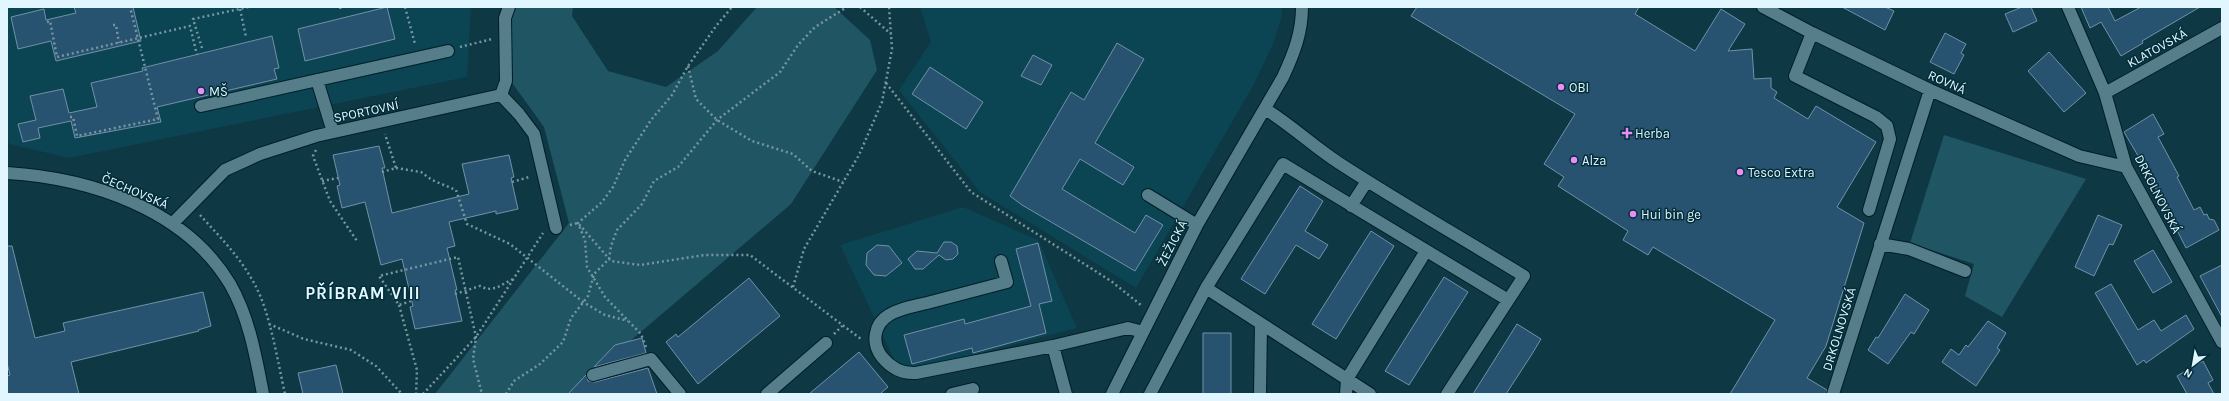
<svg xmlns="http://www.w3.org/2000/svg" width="2229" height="401" viewBox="0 0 2229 401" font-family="Karla,sans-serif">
<rect width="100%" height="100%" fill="#0e3843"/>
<!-- built -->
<path fill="#0b4452" d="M 7,7 L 471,7 L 467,77 L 69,158 L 9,144 L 7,136 Z
M 920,7 L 1281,7 L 1282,15 L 1273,44 L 1254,84 L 1136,288 L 980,192 L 899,90 L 931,42 Z
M 963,207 L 1038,240 L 1077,328 L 901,374 L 840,245 Z"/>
<!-- green -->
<path fill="#205564" d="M 515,7 L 573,7 L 572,16 L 608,71 L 666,87 L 718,51 L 757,7 L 834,7 L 870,40 L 877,70 L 791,204 L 568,394 L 435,394 L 569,223 L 544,127 L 510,80 L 507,22 Z
M 1944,135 L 2086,179 L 2002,317 L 1965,296 L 1974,264 L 1910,243 Z"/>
<!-- building -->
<path fill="#275371" stroke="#7291a7" d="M 74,7 L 133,7 L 141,41 L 56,61 L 51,41 L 18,49 L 11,17 L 44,9 L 46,20 L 76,13 Z
M 387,7 L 395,39 L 305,61 L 298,29 Z
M 1417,7 L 1639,7 L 1635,14 L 1695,51 L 1721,9 L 1745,24 L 1728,51 L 1752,49 L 1754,79 L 1771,78 L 1771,88 L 1777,92 L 1774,98 L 1808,119 L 1816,106 L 1876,142 L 1837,207 L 1864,223 L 1826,346 L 1807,378 L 1827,390 L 1826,394 L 1730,394 L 1775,320 L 1653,247 L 1648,255 L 1623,240 L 1628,231 L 1558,186 L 1564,177 L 1544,164 L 1575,114 L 1411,16 Z
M 1842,7 L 1885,7 L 1894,11 L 1885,30 Z
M 2022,7 L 2031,7 L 2037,21 L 2013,32 L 2005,14 Z
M 2081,7 L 2108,7 L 2115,21 L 2141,7 L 2200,7 L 2142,41 L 2143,43 L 2121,56 L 2101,22 L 2090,28 Z
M 1945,33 L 1966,44 L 1961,53 L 1964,55 L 1954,74 L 1930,62 Z
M 272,36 L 279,68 L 274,69 L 277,79 L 157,107 L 161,122 L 75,138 L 71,121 L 38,128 L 40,138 L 23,142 L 18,124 L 36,120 L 30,96 L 63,89 L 69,113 L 97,107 L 91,83 L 143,71 L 142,68 Z
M 1117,43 L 1144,59 L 1095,143 L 1134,167 L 1123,185 L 1080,159 L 1062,189 L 1135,233 L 1146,215 L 1163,225 L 1135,271 L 1022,205 L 1010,196 L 1071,92 L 1084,100 Z
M 2049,52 L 2086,93 L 2064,112 L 2028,71 Z
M 1033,55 L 1052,65 L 1041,85 L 1021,76 Z
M 930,67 L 983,102 L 966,129 L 912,94 Z
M 2153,114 L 2164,134 L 2158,137 L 2179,176 L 2177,177 L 2194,210 L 2200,207 L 2204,215 L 2207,214 L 2209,219 L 2214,220 L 2219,230 L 2186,248 L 2147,171 L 2124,132 Z
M 379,146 L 385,168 L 382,168 L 392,213 L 469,194 L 462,164 L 509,155 L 514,177 L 511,178 L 518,209 L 496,214 L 496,211 L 449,222 L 455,246 L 447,248 L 457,290 L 455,290 L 462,321 L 415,329 L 410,307 L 413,306 L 402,259 L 381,265 L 365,202 L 342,208 L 337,186 L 340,185 L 333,155 Z
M 1300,186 L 1323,201 L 1305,231 L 1328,245 L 1319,259 L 1296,245 L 1265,294 L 1241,279 Z
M 2098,215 L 2122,225 L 2113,245 L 2109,244 L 2094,276 L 2075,267 Z
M 1371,231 L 1394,246 L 1336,339 L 1312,324 Z
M 944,242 L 951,242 L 957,246 L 958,254 L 953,259 L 946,260 L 939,255 L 923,269 L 915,269 L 908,259 L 917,251 L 937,253 Z
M 1038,243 L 1052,301 L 1039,304 L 1046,333 L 973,353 L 972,348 L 912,364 L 904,335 L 964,319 L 965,324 L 1031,306 L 1016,249 Z
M 877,245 L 889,246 L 902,263 L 886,276 L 874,275 L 866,265 L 867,253 Z
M 7,246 L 12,246 L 35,338 L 65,331 L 63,323 L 203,292 L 211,326 L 198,330 L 199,331 L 71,362 L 79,394 L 7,394 L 7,376 L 10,375 L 7,363 Z
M 2153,250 L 2172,282 L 2153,293 L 2134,261 Z
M 2222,265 L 2222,317 L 2200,276 Z
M 1444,277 L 1468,292 L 1409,385 L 1385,371 Z
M 749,278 L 780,316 L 698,384 L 666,342 L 676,334 L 678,337 Z
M 2111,284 L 2138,330 L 2154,320 L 2161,331 L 2186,315 L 2194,329 L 2146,363 L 2144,360 L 2137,365 L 2095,293 Z
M 1905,294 L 1929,310 L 1914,334 L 1911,332 L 1888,364 L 1868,350 L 1876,337 L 1878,338 Z
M 1988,321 L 2006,333 L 1997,348 L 2000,350 L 1976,386 L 1942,362 L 1951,349 L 1959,355 L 1966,345 L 1968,347 Z
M 1517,324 L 1541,339 L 1532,354 L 1506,394 L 1473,394 Z
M 1203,333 L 1231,333 L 1231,394 L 1203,394 Z
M 642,338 L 646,353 L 594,367 L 615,345 Z
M 859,352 L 888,387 L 880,394 L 809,394 Z
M 2203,361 L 2213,380 L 2208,383 L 2214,394 L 2187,394 L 2177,376 Z
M 336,365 L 343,394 L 303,394 L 298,373 Z
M 648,368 L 657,394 L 568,394 L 586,375 L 588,381 L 595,382 Z"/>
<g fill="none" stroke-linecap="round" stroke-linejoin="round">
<defs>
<path id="minor" d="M 1763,7 L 1812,33 L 1930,90 L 2079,156 L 2126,167
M 2068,7 L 2105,93 L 2126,167 L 2222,342
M 1812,33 L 1795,76 L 1876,117 L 1887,126 L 1890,139 L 1869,210
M 317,80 L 333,132
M 2105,93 L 2222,28
M 501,95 L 519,114 L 534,134 L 556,228
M 501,95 L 506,81 L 505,18 L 509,7
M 201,106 L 448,51
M 1265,109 C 1291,125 1313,146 1339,163 C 1399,202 1462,238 1524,276 L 1447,394
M 7,173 C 90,178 185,209 230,284 C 249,317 256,357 263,394
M 1148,195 L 1197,225
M 1351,206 L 1367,181
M 173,223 L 225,170 L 260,154 L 316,136 L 501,95
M 1880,244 L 1909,249 L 1965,271
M 1001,261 L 1007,282 C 980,289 954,296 927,303 C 915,306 900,308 889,315 C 874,324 871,343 882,357 C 891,368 902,374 916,373 L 1053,346 L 1128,328 L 1143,332
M 1206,288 L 1283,164 L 1508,300
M 1053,346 L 1066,394
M 593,375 L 651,359 L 680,394
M 767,394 L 826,343
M 952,394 L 973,389
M 1112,394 L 1197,225 L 1283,77 C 1294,53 1302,33 1302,7
M 1150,394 L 1206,288 L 1370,394
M 1260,394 L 1261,324
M 1346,394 L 1347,379 L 1426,251
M 1833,394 L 1930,90"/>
</defs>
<!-- minor casing -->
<use href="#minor" stroke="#001e26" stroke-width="14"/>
<!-- path -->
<path stroke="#7696a0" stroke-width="2.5" stroke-dasharray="2 3" stroke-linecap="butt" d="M 340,7 L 341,11
M 405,7 L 415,44
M 860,7 L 891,34
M 240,9 L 246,37
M 47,22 L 50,21 L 57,57 L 190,26 L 197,55
M 113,25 L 116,25 L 119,43
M 460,47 L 492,39
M 202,48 L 193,19 L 249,7
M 688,66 L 696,99 L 717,120 L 752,141 L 793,154 L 812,171 L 843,182
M 886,83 L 971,192 L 1111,281 L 1141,305
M 70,117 L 73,117 L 77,136 L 158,119 L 130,7
M 316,150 L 313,156 L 330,201 L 357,241
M 396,168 L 421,172 L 432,180 L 456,190 L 467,224 L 510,244 L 583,302 L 605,315 L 628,321
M 382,172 L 396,168 L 385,134
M 322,181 L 338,178
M 512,182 L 529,177
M 200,215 C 220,237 241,258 255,285 C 270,312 278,363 285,394
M 570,225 L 578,223 L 611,261 L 640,265 L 705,255 L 750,255 L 861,339
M 793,287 L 804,249 L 859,155 L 882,102 L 892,49 L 889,7
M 455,294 L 480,286 L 487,289 L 496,288 L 513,279
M 411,301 L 399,305 L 379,276 L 458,257 L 476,337 L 473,359 L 482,394
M 399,305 L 417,370 L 416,394
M 269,324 L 304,339 L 351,350 L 376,366 L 402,394
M 834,334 L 842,326
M 646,347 L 641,334 L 605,297 L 587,267 L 585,240 L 578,223 L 602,202 L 613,187 L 625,160 L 651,120 L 672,95 L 688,66 L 716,26 L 732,7
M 423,394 L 476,337 L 543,233
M 506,394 L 514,381 L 540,364 L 563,342 L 571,318 L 588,296 L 594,274 L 609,259 L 611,246 L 617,230 L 642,204 L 654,181 L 678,167 L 717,120 L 780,72 L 798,45 L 815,27 L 847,7"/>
<!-- minor -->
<use href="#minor" stroke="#557d8a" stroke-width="12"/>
</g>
<!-- markers -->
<g fill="#ec8cfa" stroke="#022d39" stroke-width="1.5">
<circle cx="1561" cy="87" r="4"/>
<circle cx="201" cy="91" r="4"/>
<path d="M1625 127h4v4h4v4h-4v4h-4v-4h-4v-4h4z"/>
<circle cx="1574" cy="160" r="4"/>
<circle cx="1740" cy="172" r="4"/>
<circle cx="1633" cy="214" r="4"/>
</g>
<g text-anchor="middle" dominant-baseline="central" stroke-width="3" stroke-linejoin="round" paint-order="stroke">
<!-- street labels -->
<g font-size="13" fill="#e1f6fe" stroke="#022d39">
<text transform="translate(2157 48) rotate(-29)">KLATOVSKÁ</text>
<text transform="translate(1947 82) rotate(24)">ROVNÁ</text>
<text transform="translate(366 111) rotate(-12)">SPORTOVNÍ</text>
<text transform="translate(135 191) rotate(23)">ČECHOVSKÁ</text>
<text transform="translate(2158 194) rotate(63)">DRKOLNOVSKÁ</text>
<text transform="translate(1172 243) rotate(-63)">ŽEŽICKÁ</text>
<text transform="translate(1839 329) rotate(-73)">DRKOLNOVSKÁ</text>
</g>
<!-- poi labels -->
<g font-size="13" fill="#e1f6fe" stroke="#022d39" text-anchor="start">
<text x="1569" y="87">OBI</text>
<text x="209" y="91">MŠ</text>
<text x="1635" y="133">Herba</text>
<text x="1582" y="160">Alza</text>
<text x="1748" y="172">Tesco Extra</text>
<text x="1641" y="214">Hui bin ge</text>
</g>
<!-- district labels -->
<g font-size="17" font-weight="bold" letter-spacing="1" fill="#e1f6fe" stroke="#022d39">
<text x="363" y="293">PŘÍBRAM VIII</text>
</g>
</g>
<!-- border -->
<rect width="2229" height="401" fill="none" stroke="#e1f6fe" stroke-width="16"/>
<!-- north arrow -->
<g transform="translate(2193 365) rotate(211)" stroke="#022d39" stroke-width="3" paint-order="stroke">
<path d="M0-3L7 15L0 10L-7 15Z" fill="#e1f6fe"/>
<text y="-6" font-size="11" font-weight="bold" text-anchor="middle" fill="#e1f6fe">N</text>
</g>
</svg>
